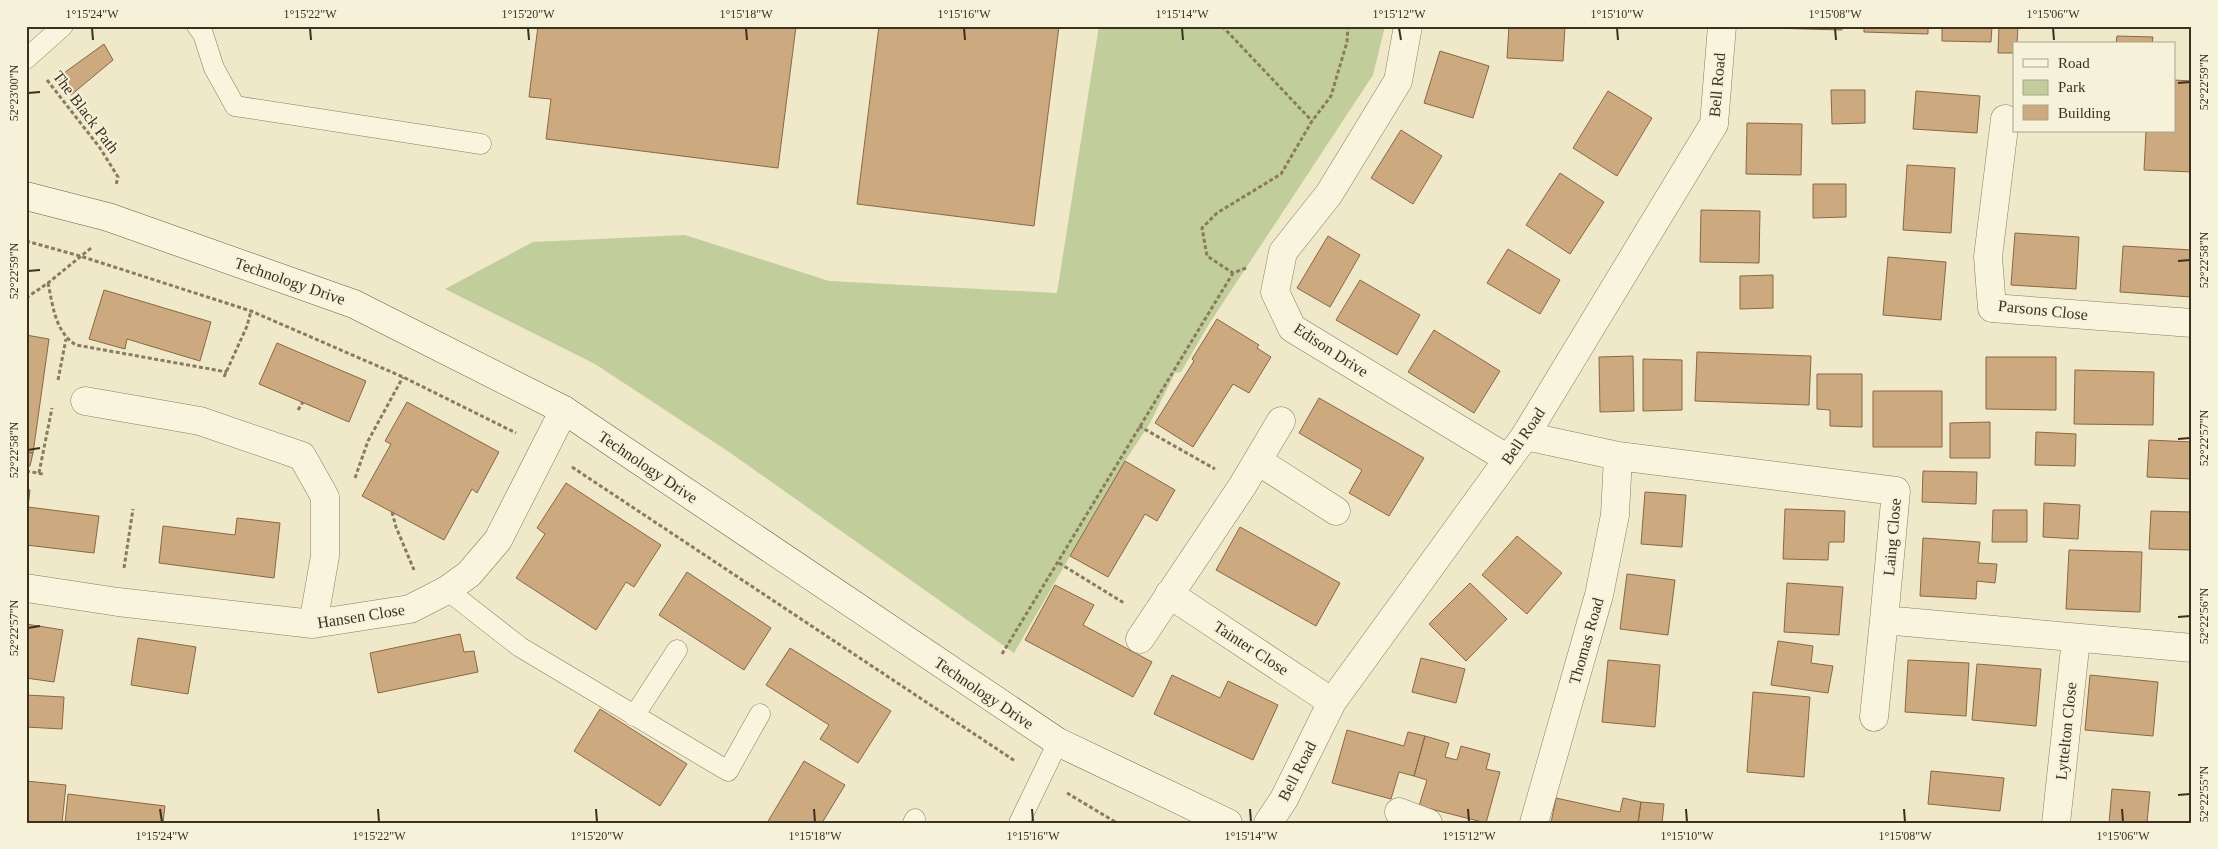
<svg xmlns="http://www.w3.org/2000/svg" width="2218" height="849" viewBox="0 0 2218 849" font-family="'Times New Roman',serif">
<rect width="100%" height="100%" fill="#efe8c9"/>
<!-- green -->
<path fill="#c2cd9c" d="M 1099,26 L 1385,26 L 1373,75 L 1209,324 L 1181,372 L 1175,373 L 1150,423 L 1125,461 L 1014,653 L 729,452 L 595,364 L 445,289 L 533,242 L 685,235 L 829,281 L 1057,293 Z"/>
<!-- building -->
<path fill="#cca97f" stroke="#8a6843" d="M 538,26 L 796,26 L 778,168 L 546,139 L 551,99 L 529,97 Z
M 879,26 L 1059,26 L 1034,226 L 857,204 Z
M 1509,26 L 1565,26 L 1563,61 L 1507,58 Z
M 1770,26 L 1842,26 L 1842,30 L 1770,28 Z
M 1864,26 L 1928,26 L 1928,34 L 1864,32 Z
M 1942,26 L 1992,26 L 1991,42 L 1942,41 Z
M 1999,26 L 2018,26 L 2017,44 L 2014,44 L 2014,53 L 1998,53 Z
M 2117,36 L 2153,37 L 2152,44 L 2116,44 Z
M 104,44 L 113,60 L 71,95 L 57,78 Z
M 1440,51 L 1489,66 L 1473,118 L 1424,103 Z
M 2174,80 L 2192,81 L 2192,172 L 2144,170 L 2146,131 L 2174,131 Z
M 1831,90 L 1865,90 L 1865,123 L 1832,124 Z
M 1608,91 L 1652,118 L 1617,176 L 1573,148 Z
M 1916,91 L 1980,96 L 1977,133 L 1913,129 Z
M 1747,123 L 1802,124 L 1801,175 L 1746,174 Z
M 1401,130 L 1442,156 L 1413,204 L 1371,178 Z
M 1907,165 L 1955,168 L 1951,233 L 1903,230 Z
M 1560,173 L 1604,202 L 1570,254 L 1526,225 Z
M 1813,184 L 1846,184 L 1846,217 L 1813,218 Z
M 1701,210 L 1760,211 L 1759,263 L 1700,262 Z
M 2015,233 L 2079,237 L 2076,289 L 2011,285 Z
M 1328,236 L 1360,255 L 1330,307 L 1297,288 Z
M 2123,246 L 2192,250 L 2191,297 L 2120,292 Z
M 1508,249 L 1560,280 L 1540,314 L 1487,283 Z
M 1888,257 L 1946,262 L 1941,320 L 1883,315 Z
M 1773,275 L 1773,308 L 1740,309 L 1740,276 Z
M 1360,280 L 1420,315 L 1397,355 L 1336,320 Z
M 104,290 L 211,322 L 200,361 L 127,339 L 125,349 L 89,339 Z
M 1217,319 L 1259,345 L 1257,348 L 1271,357 L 1249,393 L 1233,384 L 1193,447 L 1155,423 L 1194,361 L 1192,359 Z
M 1434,330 L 1500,371 L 1474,413 L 1408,372 Z
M 26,335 L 49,339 L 33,453 L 26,452 Z
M 277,343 L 366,381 L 349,422 L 259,384 Z
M 1697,352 L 1811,356 L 1809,405 L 1695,401 Z
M 1633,356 L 1634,411 L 1600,412 L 1599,357 Z
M 1986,357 L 2056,357 L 2056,410 L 1986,409 Z
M 1643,359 L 1682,360 L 1682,410 L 1643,411 Z
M 2075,370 L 2154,372 L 2153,425 L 2074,424 Z
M 1817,374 L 1862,374 L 1862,427 L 1830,426 L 1830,410 L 1817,409 Z
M 1873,391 L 1942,391 L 1942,447 L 1873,447 Z
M 1319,398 L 1424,458 L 1389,516 L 1349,493 L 1362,470 L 1299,433 Z
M 407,402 L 499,452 L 477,493 L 472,489 L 444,540 L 362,496 L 391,444 L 385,441 Z
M 1990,422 L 1990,458 L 1950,458 L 1950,423 Z
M 2036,432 L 2076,434 L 2075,466 L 2035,465 Z
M 2149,440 L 2192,442 L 2192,479 L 2147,477 Z
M 26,452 L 33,453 L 30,466 L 26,466 Z
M 1125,461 L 1175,490 L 1157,521 L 1145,514 L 1108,577 L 1070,556 Z
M 1923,471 L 1977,472 L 1976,504 L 1922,502 Z
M 566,483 L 661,545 L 634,587 L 626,582 L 596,630 L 516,578 L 545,534 L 537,528 Z
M 26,489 L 30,490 L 28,507 L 99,516 L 94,553 L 26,545 Z
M 1645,492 L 1686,495 L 1682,547 L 1641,544 Z
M 2044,503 L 2080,505 L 2078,539 L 2043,537 Z
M 1785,509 L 1845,511 L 1844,542 L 1829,542 L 1828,560 L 1783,559 Z
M 1993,510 L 2027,510 L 2027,542 L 1992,542 Z
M 2151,511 L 2192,512 L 2192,550 L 2149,549 Z
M 237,518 L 280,523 L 274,578 L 159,563 L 163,526 L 235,535 Z
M 1240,527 L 1340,583 L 1316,626 L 1216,570 Z
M 1517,536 L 1562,573 L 1527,614 L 1482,575 Z
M 1923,538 L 1980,542 L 1978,563 L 1997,564 L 1995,583 L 1977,581 L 1976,599 L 1920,596 Z
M 2069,550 L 2142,552 L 2140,612 L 2066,609 Z
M 687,572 L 771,628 L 744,670 L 659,615 Z
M 1627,574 L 1675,580 L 1668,635 L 1620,629 Z
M 1470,583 L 1507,619 L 1466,661 L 1429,624 Z
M 1787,583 L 1843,587 L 1839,635 L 1784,632 Z
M 1055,585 L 1094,605 L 1083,625 L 1152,662 L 1133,697 L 1025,640 Z
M 26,624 L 63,630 L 54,682 L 26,678 Z
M 460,634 L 464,652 L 474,651 L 478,672 L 378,693 L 370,653 Z
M 138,638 L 196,647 L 188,694 L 131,685 Z
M 1778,641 L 1813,646 L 1811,663 L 1833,666 L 1828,693 L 1771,685 Z
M 790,648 L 891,711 L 858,763 L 820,739 L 829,725 L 766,685 Z
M 1421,658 L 1465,669 L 1456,703 L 1412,692 Z
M 1608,660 L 1660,665 L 1655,727 L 1602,722 Z
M 1908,660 L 1969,663 L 1966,716 L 1905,712 Z
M 1977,664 L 2041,669 L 2036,726 L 1972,720 Z
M 1172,675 L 1220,698 L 1228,681 L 1278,705 L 1253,760 L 1154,714 Z
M 2090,675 L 2158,682 L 2153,736 L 2085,730 Z
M 1753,692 L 1810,697 L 1804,777 L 1747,772 Z
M 26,695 L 64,697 L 62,729 L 26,727 Z
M 600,709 L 687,764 L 660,806 L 574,751 Z
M 1347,730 L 1404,746 L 1408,732 L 1425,736 L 1414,776 L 1399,772 L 1391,799 L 1332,783 Z
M 1425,736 L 1449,743 L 1445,757 L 1457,760 L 1461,746 L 1490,754 L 1486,769 L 1500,772 L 1486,823 L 1419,806 L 1427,780 L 1414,776 Z
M 804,761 L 845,785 L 822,823 L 767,823 Z
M 1931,771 L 2004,778 L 2000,811 L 1928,804 Z
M 26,781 L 66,785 L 62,823 L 26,823 Z
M 2112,789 L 2150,792 L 2147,823 L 2109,823 Z
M 68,794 L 165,806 L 163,823 L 65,823 Z
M 1556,798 L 1620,812 L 1623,798 L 1641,802 L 1638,823 L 1551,823 Z
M 1641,802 L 1664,804 L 1662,823 L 1638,823 Z"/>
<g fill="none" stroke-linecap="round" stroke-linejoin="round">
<defs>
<path id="lane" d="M 197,26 L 203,34 L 214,68 L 235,106 L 481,144
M 26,59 L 63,26
M 447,590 L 520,647 L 728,771 L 760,714
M 634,716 L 677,650
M 913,823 L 915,819
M 1019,823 L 1058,742"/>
<path id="street" d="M 1408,26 L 1398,81 L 1329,194 L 1283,252 L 1275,292 L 1292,328 L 1508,459
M 2005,119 L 1988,257 L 1992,308 L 2192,323
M 85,401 L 200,421 L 302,456 L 325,497 L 325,556 L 313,624
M 1525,436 L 1618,456 L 1896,491 L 1884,620 L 2192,648
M 1258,461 L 1336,511
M 26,588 L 118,602 L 313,624 L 410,609 L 447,590 L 469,574 L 498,540 L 564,410
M 1169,594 L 1332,702
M 1140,639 L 1243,485 L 1281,421
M 1874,717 L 1884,620
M 1399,812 L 1428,823
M 1268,823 L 1284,799 L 1332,702 L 1525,436 L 1714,124 L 1722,26
M 1534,823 L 1599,595 L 1615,515 L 1618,456
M 2056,823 L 2076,639"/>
<path id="secondary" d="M 26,196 L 108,217 L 354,304 L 564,410 L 1058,742 L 1228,823"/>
</defs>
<!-- lane casing -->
<use href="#lane" stroke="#8b7b5d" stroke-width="21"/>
<!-- street casing -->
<use href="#street" stroke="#8b7b5d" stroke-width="29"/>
<!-- secondary casing -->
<use href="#secondary" stroke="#6d5c40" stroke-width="29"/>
<!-- path -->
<path stroke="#8b7b5d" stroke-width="3" stroke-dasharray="4 2.5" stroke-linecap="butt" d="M 1222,26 L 1312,121
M 47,80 L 100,148 L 118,177 L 116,185
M 26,241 L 80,256 L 251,311 L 403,377 L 516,433
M 1246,268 L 1233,273 L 1207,256 L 1202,228 L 1217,213 L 1281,174 L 1312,121 L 1331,96 L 1347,42 L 1348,26
M 48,283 C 53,306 55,332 76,345 L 227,372
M 26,298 L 48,283 L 91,248
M 224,377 L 247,326 L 251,311
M 58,380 L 66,339
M 298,410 L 303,402
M 1139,426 L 1215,469
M 572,467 L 1015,761
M 26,471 L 43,474
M 39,473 L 52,408
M 355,478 L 368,441 L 403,377
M 392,512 L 396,527 L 414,570
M 1059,563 L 1124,603
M 124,568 L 133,509
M 1002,654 L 1233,273
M 1067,793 L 1117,823"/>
<!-- lane -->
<use href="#lane" stroke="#f9f4dd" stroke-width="20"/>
<!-- street -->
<use href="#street" stroke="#f9f4dd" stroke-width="28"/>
<!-- secondary -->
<use href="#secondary" stroke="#f9f4dd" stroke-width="28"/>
</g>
<!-- ticks -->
<path fill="none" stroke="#3c3121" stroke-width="2" d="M 92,28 L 93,40M 310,28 L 311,40M 528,28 L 529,40M 746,28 L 747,40M 964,28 L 965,40M 1182,28 L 1183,40M 1399,28 L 1401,40M 1617,28 L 1618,40M 1835,28 L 1836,40M 2053,28 L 2054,40M 2178,83 L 2190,82M 28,93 L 40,92M 2178,261 L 2190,260M 28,271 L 40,270M 2178,439 L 2190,438M 28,450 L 40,448M 2178,617 L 2190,616M 28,628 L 40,626M 2178,795 L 2190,794M 160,809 L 162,822M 378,809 L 379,822M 596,809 L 597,822M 814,809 L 815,822M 1032,809 L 1033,822M 1250,809 L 1251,822M 1468,809 L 1469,822M 1686,809 L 1687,822M 1904,809 L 1905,822M 2122,809 L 2123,822"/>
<g text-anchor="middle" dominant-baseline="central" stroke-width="4" stroke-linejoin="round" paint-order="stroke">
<!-- street labels -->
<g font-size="16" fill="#3c3121" stroke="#f6f1d9">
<text transform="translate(1717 85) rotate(-85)">Bell Road</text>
<text transform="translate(86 112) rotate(53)">The Black Path</text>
<text transform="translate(290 281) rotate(19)">Technology Drive</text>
<text transform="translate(2043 310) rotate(6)">Parsons Close</text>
<text transform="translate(1331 350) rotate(33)">Edison Drive</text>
<text transform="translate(1523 436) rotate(-56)">Bell Road</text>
<text transform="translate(648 467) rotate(34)">Technology Drive</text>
<text transform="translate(1892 537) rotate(-85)">Laing Close</text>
<text transform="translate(361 616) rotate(-9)">Hansen Close</text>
<text transform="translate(1586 641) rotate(-74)">Thomas Road</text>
<text transform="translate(1251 648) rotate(33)">Tainter Close</text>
<text transform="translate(984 693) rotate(34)">Technology Drive</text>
<text transform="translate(2066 731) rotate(-84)">Lyttelton Close</text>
<text transform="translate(1297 771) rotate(-63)">Bell Road</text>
</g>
</g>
<!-- border -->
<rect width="2218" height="849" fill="none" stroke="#f6f1d9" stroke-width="55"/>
<!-- legend -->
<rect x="2013" y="42" width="162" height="90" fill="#f6f1d9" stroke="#aca48f"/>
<rect x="2023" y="59" width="25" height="8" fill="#f9f4dd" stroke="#aca48f"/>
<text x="2058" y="68" font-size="15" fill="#3c3121">Road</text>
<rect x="2023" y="80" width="25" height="15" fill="#c2cd9c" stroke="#aca48f"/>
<text x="2058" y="92" font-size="15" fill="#3c3121">Park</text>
<rect x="2023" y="105" width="25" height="15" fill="#cca97f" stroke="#aca48f"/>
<text x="2058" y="118" font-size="15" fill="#3c3121">Building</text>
<rect x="28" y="28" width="2162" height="794" fill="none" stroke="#3c3121" stroke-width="2"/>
<g font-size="12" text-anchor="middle" fill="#3c3121">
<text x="92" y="18">1°15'24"W</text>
<text x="310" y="18">1°15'22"W</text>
<text x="528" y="18">1°15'20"W</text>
<text x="746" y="18">1°15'18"W</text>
<text x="964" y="18">1°15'16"W</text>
<text x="1182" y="18">1°15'14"W</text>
<text x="1399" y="18">1°15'12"W</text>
<text x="1617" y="18">1°15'10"W</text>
<text x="1835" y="18">1°15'08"W</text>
<text x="2053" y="18">1°15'06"W</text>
<text transform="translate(2204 82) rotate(-90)" y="4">52°22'59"N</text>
<text transform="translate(14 93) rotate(-90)" y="4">52°23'00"N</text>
<text transform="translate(2204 260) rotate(-90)" y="4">52°22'58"N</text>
<text transform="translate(14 271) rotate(-90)" y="4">52°22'59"N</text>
<text transform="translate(2204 438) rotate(-90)" y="4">52°22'57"N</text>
<text transform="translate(14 450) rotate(-90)" y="4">52°22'58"N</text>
<text transform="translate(2204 616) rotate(-90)" y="4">52°22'56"N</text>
<text transform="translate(14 628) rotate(-90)" y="4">52°22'57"N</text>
<text transform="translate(2204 794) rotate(-90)" y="4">52°22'55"N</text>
<text x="162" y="840">1°15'24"W</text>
<text x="379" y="840">1°15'22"W</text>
<text x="597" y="840">1°15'20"W</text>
<text x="815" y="840">1°15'18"W</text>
<text x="1033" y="840">1°15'16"W</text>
<text x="1251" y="840">1°15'14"W</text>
<text x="1469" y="840">1°15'12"W</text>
<text x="1687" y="840">1°15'10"W</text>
<text x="1905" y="840">1°15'08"W</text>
<text x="2123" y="840">1°15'06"W</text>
</g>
</svg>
